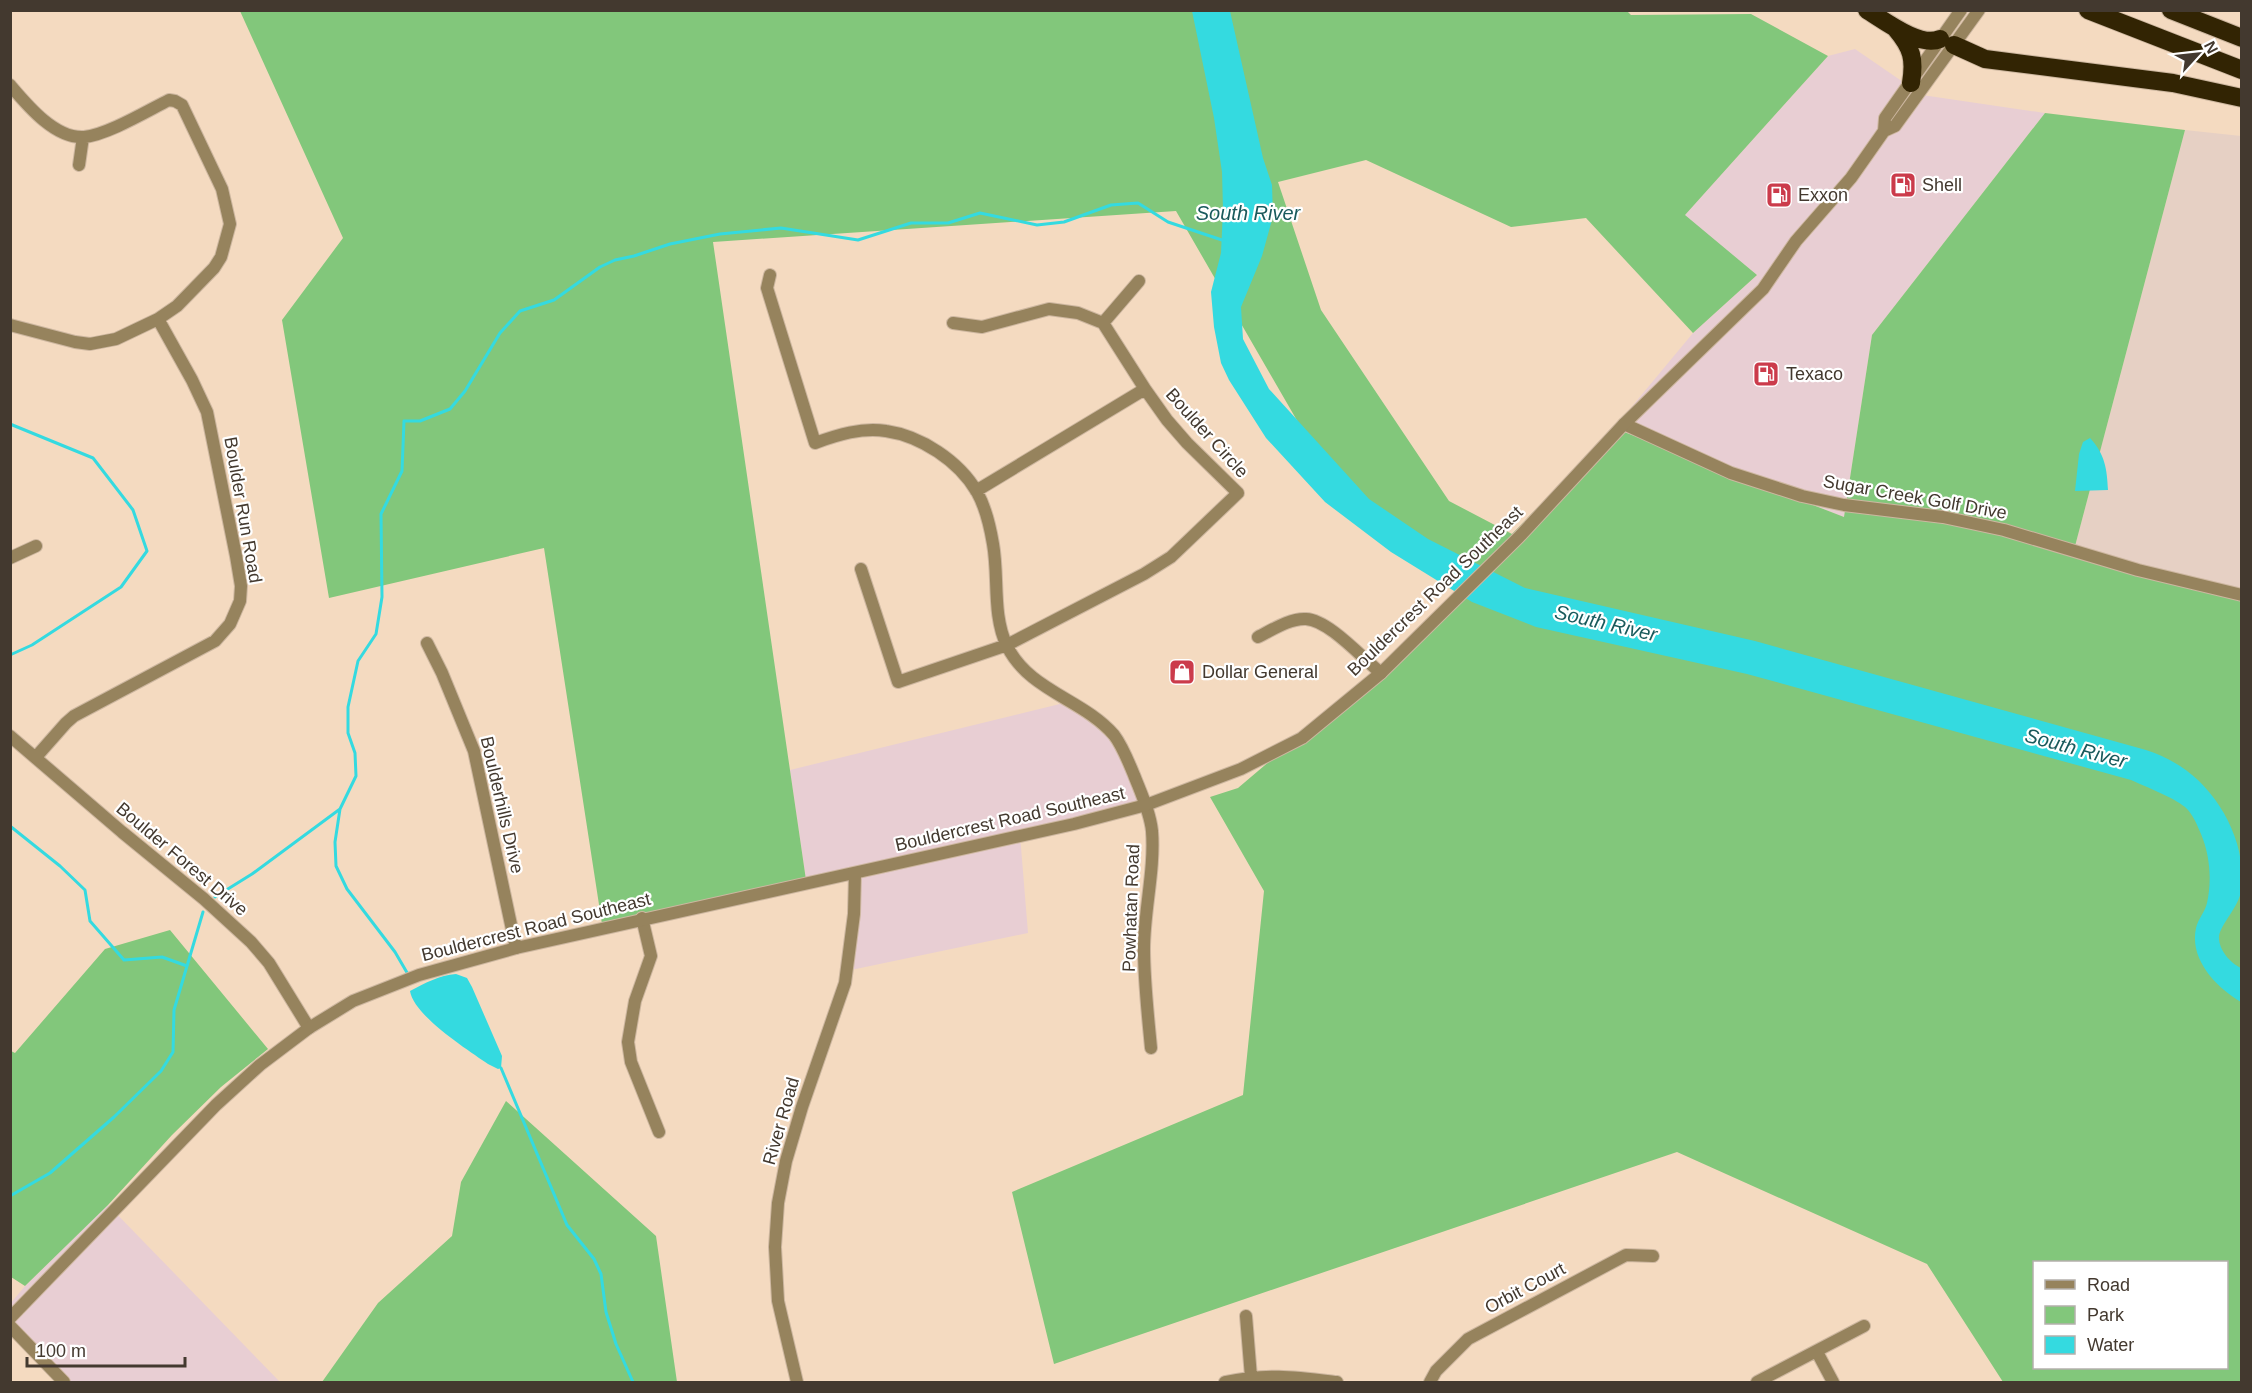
<svg xmlns="http://www.w3.org/2000/svg" width="2252" height="1393" viewBox="0 0 2252 1393" font-family="Arial,sans-serif">
<rect width="100%" height="100%" fill="#f4dac0"/>
<!-- commercial -->
<path fill="#e8ced3" d="M 1855,49 L 1922,95 L 2045,113 L 1872,335 L 1844,517 L 1614,428 L 1693,333 L 1757,275 L 1684,216 L 1828,56 Z
M 1072,701 L 1116,735 L 1146,802 L 1020,835 L 1028,933 L 851,970 L 852,871 L 806,880 L 790,770 Z
M 108,1205 L 280,1382 L 63,1382 L 11,1329 L 10,1304 L 25,1286 Z"/>
<!-- industrial -->
<path fill="#e6d0c4" d="M 2185,130 L 2241,136 L 2241,592 L 2074,550 Z"/>
<!-- green -->
<path fill="#82c77b" fill-rule="evenodd" d="M 1626,10 L 1631,15 L 1751,14 L 1828,56 L 1685,215 L 1757,275 L 1693,333 L 1586,218 L 1511,227 L 1366,160 L 1278,182 L 1321,310 L 1449,501 L 1512,534 L 1614,428 L 1844,517 L 1872,335 L 2045,113 L 2185,130 L 2074,550 L 2241,592 L 2241,1382 L 2003,1382 L 1927,1264 L 1677,1152 L 1054,1364 L 1012,1192 L 1243,1095 L 1264,891 L 1210,797 L 1238,788 L 1463,597 L 1351,514 L 1176,211 L 713,242 L 806,880 L 602,924 L 544,548 L 329,598 L 282,320 L 343,238 L 240,11 ZM 2034,1262 L 2226,1262 L 2226,1368 L 2034,1368 Z
M 170,930 L 268,1049 L 221,1087 L 172,1135 L 108,1205 L 25,1286 L 11,1277 L 11,1051 L 15,1053 L 105,949 Z
M 506,1101 L 656,1236 L 677,1382 L 322,1382 L 378,1303 L 452,1236 L 461,1182 Z"/>
<!-- water -->
<path fill="#34dae0" d="M 1192,11 L 1230,11 L 1263,158 L 1272,185 L 1273,216 L 1262,256 L 1241,307 L 1243,339 L 1269,389 L 1369,499 L 1428,539 L 1525,588 L 1755,641 L 2146,750 C 2158,754 2169,759 2180,766 C 2219,791 2248,844 2241,891 C 2239,906 2221,924 2219,936 C 2218,949 2230,963 2241,968 L 2241,1002 C 2217,988 2189,960 2196,928 C 2198,919 2205,912 2207,903 C 2212,881 2210,855 2201,834 C 2197,825 2193,814 2185,807 C 2173,797 2146,787 2131,780 L 1747,674 L 1536,627 L 1472,602 L 1391,552 L 1325,502 L 1266,438 L 1229,380 L 1221,363 L 1214,327 L 1211,292 L 1221,253 L 1223,209 L 1222,172 L 1214,118 Z
M 2090,438 C 2105,454 2107,469 2108,490 L 2075,491 L 2079,454 L 2083,442 Z
M 456,974 L 467,978 L 472,987 L 502,1056 L 501,1068 L 498,1069 L 488,1064 C 468,1050 414,1016 410,991 C 426,983 439,975 456,974 Z"/>
<g fill="none" stroke-linecap="round" stroke-linejoin="round">
<!-- stream -->
<path stroke="#34dae0" stroke-width="3" d="M 10,424 L 93,458 L 133,510 L 147,551 L 121,587 L 32,645 L 10,655
M 10,826 L 60,866 L 85,890 L 90,921 L 124,960 L 162,957 L 187,966
M 215,897 L 252,874 L 340,809
M 409,976 L 395,952 L 347,889 L 336,866 L 335,842 L 340,809 L 356,776 L 355,753 L 348,733 L 348,707 L 358,661 L 376,634 L 382,597 L 381,514 L 402,471 L 404,421 L 420,421 L 450,409 L 465,391 L 500,333 L 520,311 L 554,300 L 600,267 L 615,260 L 634,256 L 670,244 L 720,234 L 781,228 L 858,240 L 911,223 L 948,223 L 980,213 L 1037,225 L 1064,222 L 1111,205 L 1138,203 L 1168,222 L 1225,241
M 501,1068 L 567,1225 L 594,1259 L 601,1274 L 606,1312 L 616,1344 L 633,1382
M 10,1196 L 50,1173 L 114,1117 L 161,1071 L 173,1052 L 174,1010 L 203,912"/>
<defs>
<path id="minor" d="M 10,85 C 27,105 55,139 84,137 C 107,135 147,111 169,100 L 175,101 L 182,105 L 222,189 L 230,224 L 221,257 L 214,268 L 177,306 L 158,319 L 116,339 L 90,344 L 75,342 L 10,325
M 79,165 L 83,137
M 770,275 L 767,288 L 815,443 C 837,435 862,427 886,431 C 921,436 959,461 977,492 C 986,508 990,526 993,544 C 999,577 992,615 1007,646 C 1029,691 1083,699 1114,735 C 1123,747 1128,761 1134,775 C 1141,793 1150,812 1152,831 C 1155,870 1144,910 1144,949 C 1144,981 1148,1016 1151,1048
M 1103,323 L 1139,281
M 1624,424 L 1731,473 L 1802,496 L 1844,505 L 1943,517 L 2004,530 L 2138,570 L 2242,595
M 976,491 L 1145,389
M 10,558 L 36,546
M 861,569 L 898,682 L 1007,645 L 1144,574 L 1171,557 L 1238,493 L 1187,443 L 1167,420 L 1145,389 L 1103,323 L 1078,313 L 1049,309 L 982,327 L 953,323
M 1258,637 C 1272,630 1290,618 1306,619 C 1329,620 1363,659 1381,673
M 427,643 L 442,673 L 474,751 L 516,948
M 10,736 L 122,832 L 204,899 L 251,942 L 269,963 L 309,1028
M 36,757 L 66,723 L 74,716 L 215,641 L 230,624 L 240,601 L 241,586 L 236,556 L 207,412 L 192,380 L 158,319
M 642,918 L 651,956 L 635,1001 L 628,1042 L 631,1062 L 659,1132
M 1246,1316 L 1251,1377
M 10,1326 L 64,1382
M 1817,1352 L 1833,1382
M 1225,1382 C 1267,1373 1295,1377 1337,1382
M 1430,1382 L 1436,1371 L 1468,1339 L 1626,1255 L 1653,1256
M 1757,1382 L 1864,1326"/>
<path id="tertiary" d="M 1884,131 L 1885,118 L 1961,10
M 10,1318 L 216,1105 L 260,1065 L 309,1028 L 353,1001 L 419,975 L 516,948 L 1074,824 L 1146,805 L 1241,769 L 1302,738 L 1381,673 L 1519,537 L 1624,424 L 1763,289 L 1796,241 L 1851,178 L 1884,131 L 1895,126 L 1979,10
M 797,1382 L 778,1301 L 775,1247 L 778,1203 L 786,1161 L 802,1107 L 845,983 L 854,914 L 855,873"/>
<path id="motorway" d="M 1867,10 C 1885,21 1920,48 1940,39
M 2088,10 L 2242,70
M 2171,10 L 2242,38
M 1896,29 C 1912,48 1915,59 1911,83
M 1954,45 L 1985,59 L 2173,83 L 2242,98"/>
</defs>
<!-- minor casing -->
<use href="#minor" stroke="#cdb7a0" stroke-width="14"/>
<!-- tertiary casing -->
<use href="#tertiary" stroke="#cdb7a0" stroke-width="14"/>
<!-- motorway casing -->
<use href="#motorway" stroke="#cdb7a0" stroke-width="20"/>
<!-- minor -->
<use href="#minor" stroke="#96835d" stroke-width="12"/>
<!-- tertiary -->
<use href="#tertiary" stroke="#96835d" stroke-width="12"/>
<!-- motorway -->
<use href="#motorway" stroke="#322403" stroke-width="18"/>
</g>
<!-- icons -->
<defs>
<symbol id="fuel-square" viewBox="-11 -11 22 22"><rect x="-9" y="-9" width="18" height="18" rx="4" fill="#cb3b4b" stroke="#fff"/><path d="M-5.5-6h7V0h2V4h1.3V-2.5L3-4.5l.8-.8L6-3V5H2.5V1h-1V6h-7ZM-4.2-4.7v3.2H.2V-4.7Z" fill="#fff"/></symbol>
<symbol id="shop-square" viewBox="-11 -11 22 22"><rect x="-9" y="-9" width="18" height="18" rx="4" fill="#cb3b4b" stroke="#fff"/><path d="M-5-2.5h2.3a2.7 3.5 0 0 1 5.4 0H5L5.5 6h-11ZM-1.5-2.5h3a1.5 2.3 0 0 0-3 0Z" fill="#fff"/></symbol>
</defs>
<g fill-rule="evenodd">
<use href="#fuel-square" x="1888" y="170" width="30" height="30"/>
<use href="#fuel-square" x="1764" y="180" width="30" height="30"/>
<use href="#fuel-square" x="1751" y="359" width="30" height="30"/>
<use href="#shop-square" x="1167" y="657" width="30" height="30"/>
</g>
<g text-anchor="middle" dominant-baseline="central" stroke-width="4.5" stroke-linejoin="round" paint-order="stroke">
<!-- poi labels -->
<g font-size="18" fill="#43392f" stroke="#fff" text-anchor="start">
<text x="1922" y="185">Shell</text>
<text x="1798" y="195">Exxon</text>
<text x="1786" y="374">Texaco</text>
<text x="1202" y="672">Dollar General</text>
</g>
<!-- street labels -->
<g font-size="18" fill="#43392f" stroke="#fff">
<text transform="translate(1207 433) rotate(48)">Boulder Circle</text>
<text transform="translate(1915 497) rotate(10)">Sugar Creek Golf Drive</text>
<text transform="translate(243 510) rotate(80)">Boulder Run Road</text>
<text transform="translate(1435 591) rotate(-44)">Bouldercrest Road Southeast</text>
<text transform="translate(502 805) rotate(77)">Boulderhills Drive</text>
<text transform="translate(1010 819) rotate(-13)">Bouldercrest Road Southeast</text>
<text transform="translate(182 859) rotate(40)">Boulder Forest Drive</text>
<text transform="translate(1131 908) rotate(-88)">Powhatan Road</text>
<text transform="translate(536 927) rotate(-14)">Bouldercrest Road Southeast</text>
<text transform="translate(781 1121) rotate(-74)">River Road</text>
<text transform="translate(1525 1288) rotate(-28)">Orbit Court</text>
</g>
<!-- water labels -->
<g font-size="20" font-style="italic" fill="#195a5c" stroke="#fff">
<text x="1248" y="213">South River</text>
<text transform="translate(1606 623) rotate(13)">South River</text>
<text transform="translate(2076 748) rotate(15)">South River</text>
</g>
</g>
<!-- border -->
<rect width="2252" height="1393" fill="none" stroke="#43392f" stroke-width="24"/>
<!-- legend -->
<rect x="2033" y="1261" width="195" height="108" fill="#ffffff" stroke="#b4b0ac" stroke-width="1.5"/>
<rect x="2045" y="1280" width="30" height="9" fill="#96835d" stroke="#b4b0ac" stroke-width="1.5"/>
<text x="2087" y="1291" font-size="18" fill="#43392f">Road</text>
<rect x="2045" y="1306" width="30" height="18" fill="#82c77b" stroke="#b4b0ac" stroke-width="1.5"/>
<text x="2087" y="1321" font-size="18" fill="#43392f">Park</text>
<rect x="2045" y="1336" width="30" height="18" fill="#34dae0" stroke="#b4b0ac" stroke-width="1.5"/>
<text x="2087" y="1351" font-size="18" fill="#43392f">Water</text>
<!-- north arrow -->
<g transform="translate(2198 54) rotate(63)" stroke="#ffffff" stroke-width="4.5" paint-order="stroke">
<path d="M0-4.5L10 22L0 15L-10 22Z" fill="#43392f"/>
<text y="-9" font-size="16" font-weight="bold" text-anchor="middle" fill="#43392f">N</text>
</g>
<!-- scale -->
<path d="M27 1357v9h158v-9" fill="none" stroke="#43392f" stroke-width="3"/>
<text x="36" y="1357" font-size="18" fill="#43392f" stroke="#ffffff" stroke-width="4.5" paint-order="stroke">100 m</text>
</svg>
